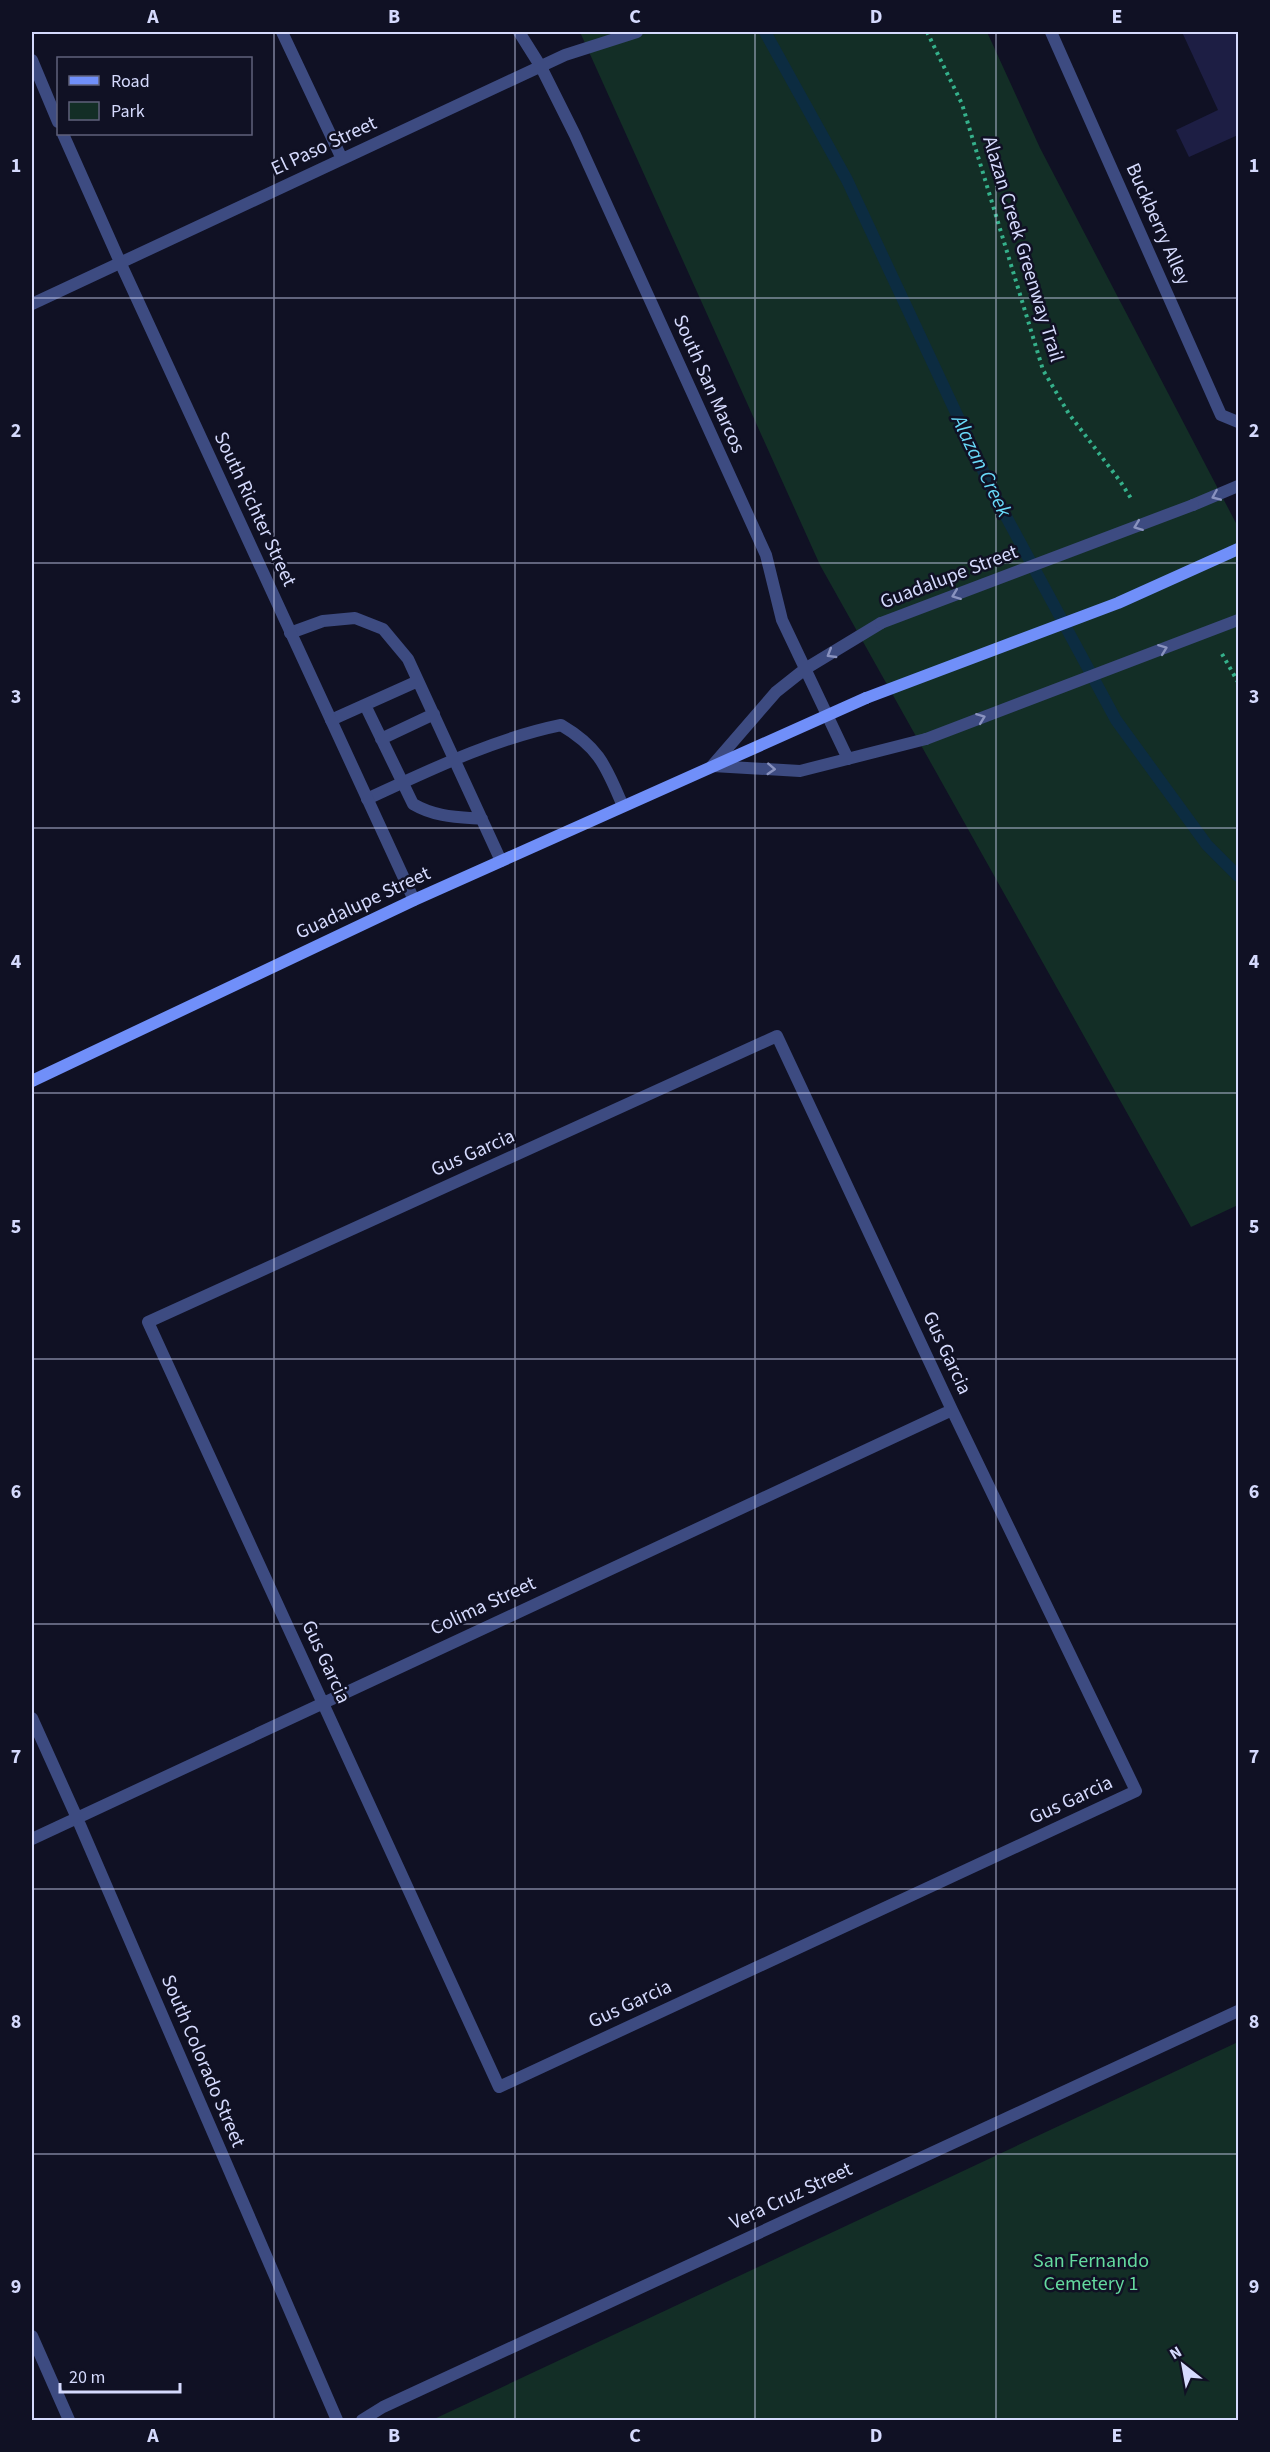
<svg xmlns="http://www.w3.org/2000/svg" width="1270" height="2452" viewBox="0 0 1270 2452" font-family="'Source Sans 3',sans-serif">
<rect width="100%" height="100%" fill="#101124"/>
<!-- green -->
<path fill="#132e26" d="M 580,32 L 987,32 L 1040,148 L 1238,527 L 1238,1205 L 1191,1227 L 820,565 Z
M 1238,2042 L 1238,2420 L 432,2420 Z"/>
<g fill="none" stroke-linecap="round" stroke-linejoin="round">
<!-- stream -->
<path stroke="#0c2c41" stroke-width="12" d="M 765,32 L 847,180 L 995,496 L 1116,720 L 1207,845 L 1238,876"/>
</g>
<!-- building -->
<path fill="#1d1e44" d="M 1182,32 L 1238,32 L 1238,135 L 1189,157 L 1176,130 L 1218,110 Z"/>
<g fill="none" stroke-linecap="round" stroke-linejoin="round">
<!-- path -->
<path stroke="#35b18b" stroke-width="4" stroke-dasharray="3 4.5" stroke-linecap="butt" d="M 927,32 L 962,104 L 1043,370 L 1069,414 L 1120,481 L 1132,500
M 1222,654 L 1238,682"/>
<!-- lane -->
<path stroke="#3d4b81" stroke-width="12" d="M 1051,32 L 1221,415 L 1238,422
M 290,633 L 323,621 L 355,618 L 383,629 L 408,659 L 501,861
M 365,705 L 413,804 C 435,817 457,817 482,819
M 331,720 L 418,681
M 381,739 L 434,714
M 367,799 C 430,770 493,739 561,725 C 600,748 606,767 623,806"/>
<!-- street -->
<path stroke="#3d4b81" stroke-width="12" d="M 282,32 L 342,159
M 519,32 L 541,67 L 575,135 L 766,555 L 782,620 L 848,759
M 32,60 L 58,122
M 63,134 L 120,262 L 414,900
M 32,304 L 565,55 L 637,32
M 1193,505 L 1238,486
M 712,766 L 776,692 L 805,669 L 881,623
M 713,766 L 800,771 L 926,739
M 777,1036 L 952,1410 L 1136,1791 L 499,2087 L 148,1322 Z
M 32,1718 L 77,1818 L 337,2420
M 32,1839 L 952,1410
M 32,2336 L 69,2420
M 362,2420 L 383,2407 L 1238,2011"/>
<!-- secondary -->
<path stroke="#708ff9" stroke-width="12" d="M 32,1081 L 414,900 L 866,698"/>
<!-- street-bridge -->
<path stroke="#3d4b81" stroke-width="12" d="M 881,623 L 1193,505
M 926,739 L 1238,620"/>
<!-- secondary-bridge -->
<path stroke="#708ff9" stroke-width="12" d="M 866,698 L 1118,603 L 1238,549"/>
</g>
<!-- one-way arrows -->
<defs><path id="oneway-chevron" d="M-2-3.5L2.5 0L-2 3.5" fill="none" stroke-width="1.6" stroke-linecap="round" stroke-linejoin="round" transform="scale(1.5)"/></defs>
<g stroke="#8992bf">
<use href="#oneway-chevron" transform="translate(1216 496) rotate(157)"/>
<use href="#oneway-chevron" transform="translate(1138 526) rotate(159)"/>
<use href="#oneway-chevron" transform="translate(956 595) rotate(159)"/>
<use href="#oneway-chevron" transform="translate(1163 649) rotate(-21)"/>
<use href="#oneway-chevron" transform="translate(831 654) rotate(149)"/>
<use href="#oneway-chevron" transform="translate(981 718) rotate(-21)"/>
<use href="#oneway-chevron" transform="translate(771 769) rotate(3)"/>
</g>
<!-- grid -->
<path fill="none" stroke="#d5dafd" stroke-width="1.5" stroke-opacity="0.55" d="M 274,32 L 274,2420M 515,32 L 515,2420M 755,32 L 755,2420M 996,32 L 996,2420M 32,298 L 1238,298M 32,563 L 1238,563M 32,828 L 1238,828M 32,1093 L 1238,1093M 32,1359 L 1238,1359M 32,1624 L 1238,1624M 32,1889 L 1238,1889M 32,2154 L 1238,2154"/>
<g text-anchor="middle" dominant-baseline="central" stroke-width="5" stroke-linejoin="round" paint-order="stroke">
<!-- street labels -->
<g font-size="20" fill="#d5dafd" stroke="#101124">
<text transform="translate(324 146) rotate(-25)">El Paso Street</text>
<text transform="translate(1158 224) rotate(66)">Buckberry Alley</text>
<text transform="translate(1023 249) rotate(73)">Alazan Creek Greenway Trail</text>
<text transform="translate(709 384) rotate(66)">South San Marcos</text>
<text transform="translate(255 509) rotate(65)">South Richter Street</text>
<text transform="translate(949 577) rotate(-21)">Guadalupe Street</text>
<text transform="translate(363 903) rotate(-25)">Guadalupe Street</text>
<text transform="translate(473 1153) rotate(-24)">Gus Garcia</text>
<text transform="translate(947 1353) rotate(65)">Gus Garcia</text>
<text transform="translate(483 1606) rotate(-25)">Colima Street</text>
<text transform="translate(326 1662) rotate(65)">Gus Garcia</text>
<text transform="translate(1071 1800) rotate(-25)">Gus Garcia</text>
<text transform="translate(630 2004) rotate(-25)">Gus Garcia</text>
<text transform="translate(203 2061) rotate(67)">South Colorado Street</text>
<text transform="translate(791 2196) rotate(-25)">Vera Cruz Street</text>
</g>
<!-- park labels -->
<g font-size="20" fill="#64da9f" stroke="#101124">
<text x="1091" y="2261">San Fernando<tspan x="1091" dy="23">Cemetery 1</tspan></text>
</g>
<!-- water labels -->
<g font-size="21" font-style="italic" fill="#68d9f8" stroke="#101124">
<text transform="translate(982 466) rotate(64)">Alazan Creek</text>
</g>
</g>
<!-- border -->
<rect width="1270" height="2452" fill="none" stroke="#101124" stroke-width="66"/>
<!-- legend -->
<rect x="57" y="57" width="195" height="78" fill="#101124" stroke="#5f617b" stroke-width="1.5"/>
<rect x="69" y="76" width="30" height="9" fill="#708ff9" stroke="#5f617b" stroke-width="1.5"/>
<text x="111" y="87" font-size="18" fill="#d5dafd">Road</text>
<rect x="69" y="102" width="30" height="18" fill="#132e26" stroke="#5f617b" stroke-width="1.5"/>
<text x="111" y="117" font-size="18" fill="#d5dafd">Park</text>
<!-- north arrow -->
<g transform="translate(1183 2365) rotate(329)" stroke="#101124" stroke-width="4.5" paint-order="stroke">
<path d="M0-4.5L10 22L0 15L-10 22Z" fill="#d5dafd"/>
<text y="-9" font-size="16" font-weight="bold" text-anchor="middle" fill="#d5dafd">N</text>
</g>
<!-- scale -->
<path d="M60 2383v9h120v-9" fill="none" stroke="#d5dafd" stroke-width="3"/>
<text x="69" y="2383" font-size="18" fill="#d5dafd" stroke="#101124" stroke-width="4.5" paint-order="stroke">20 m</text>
<rect x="33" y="33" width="1204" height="2386" fill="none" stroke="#d5dafd" stroke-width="2"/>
<g font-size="20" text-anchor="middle" font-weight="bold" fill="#d5dafd">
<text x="153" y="23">A</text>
<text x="394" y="23">B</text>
<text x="635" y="23">C</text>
<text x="876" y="23">D</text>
<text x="1117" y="23">E</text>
<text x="16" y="172">1</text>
<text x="1254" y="172">1</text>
<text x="16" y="437">2</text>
<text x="1254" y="437">2</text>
<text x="16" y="703">3</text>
<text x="1254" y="703">3</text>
<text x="16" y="968">4</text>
<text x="1254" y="968">4</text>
<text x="16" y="1233">5</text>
<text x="1254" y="1233">5</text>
<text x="16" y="1498">6</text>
<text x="1254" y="1498">6</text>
<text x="16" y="1763">7</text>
<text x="1254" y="1763">7</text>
<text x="16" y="2028">8</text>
<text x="1254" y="2028">8</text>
<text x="16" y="2293">9</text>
<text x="1254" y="2293">9</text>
<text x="153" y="2442">A</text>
<text x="394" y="2442">B</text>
<text x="635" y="2442">C</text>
<text x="876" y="2442">D</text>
<text x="1117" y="2442">E</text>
</g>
</svg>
